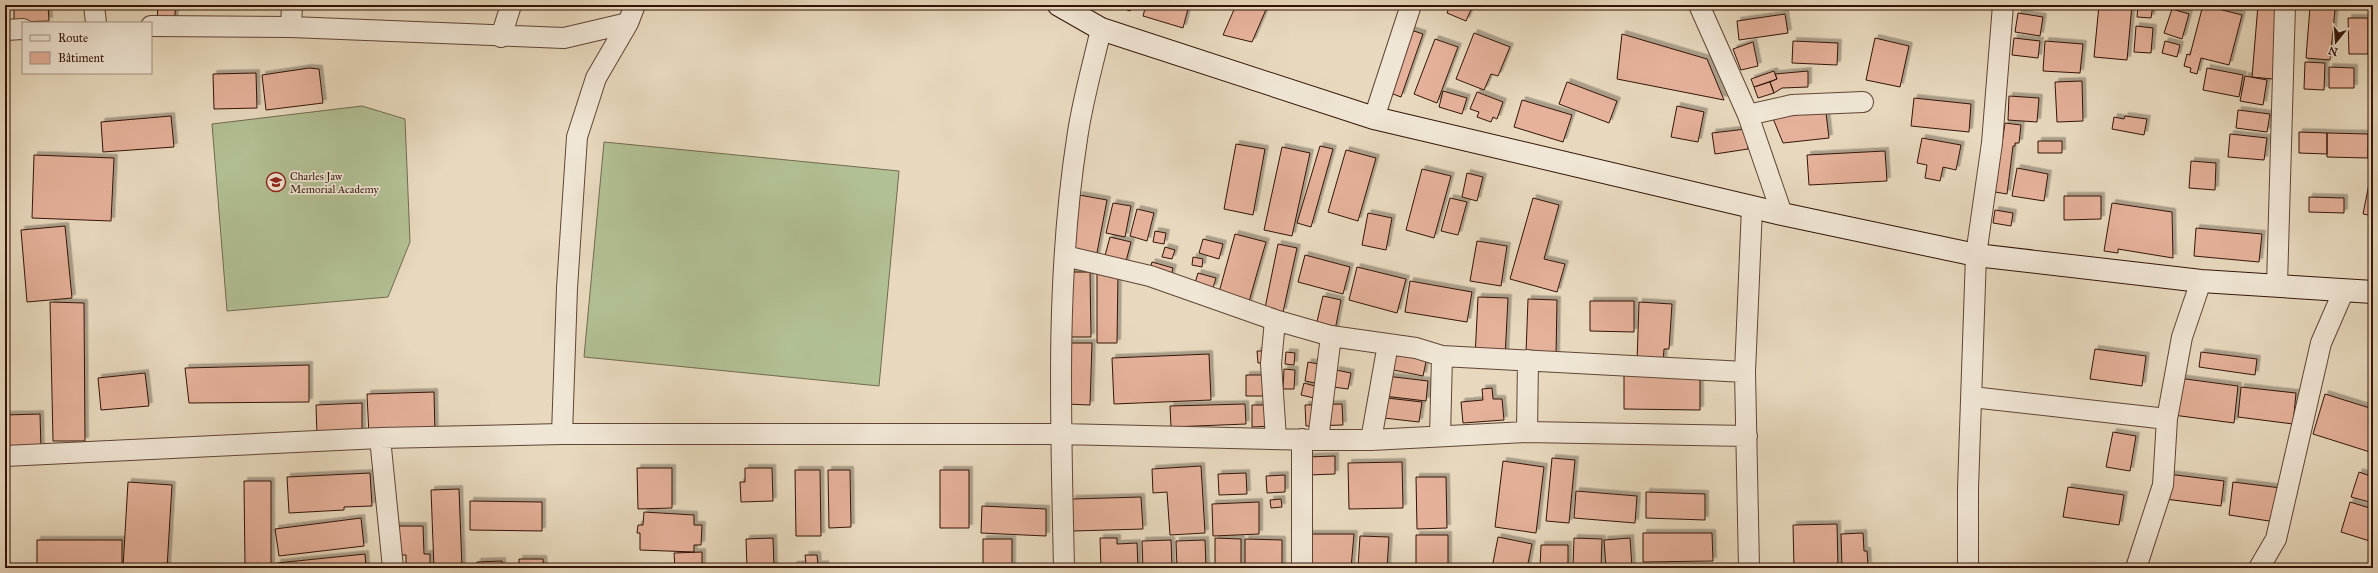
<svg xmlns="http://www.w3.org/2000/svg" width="2378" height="573" viewBox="0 0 2378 573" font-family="'IM FELL Great Primer',serif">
<defs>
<filter id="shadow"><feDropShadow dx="3.5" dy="-3.5" stdDeviation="0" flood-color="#0004"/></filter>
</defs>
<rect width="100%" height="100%" fill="#e8d9be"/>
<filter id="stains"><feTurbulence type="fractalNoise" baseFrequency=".005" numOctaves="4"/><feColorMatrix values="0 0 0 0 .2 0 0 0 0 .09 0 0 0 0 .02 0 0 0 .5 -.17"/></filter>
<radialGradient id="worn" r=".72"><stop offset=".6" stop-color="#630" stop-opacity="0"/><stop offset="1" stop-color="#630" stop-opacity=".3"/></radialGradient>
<!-- garden -->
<path fill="#b2c095" stroke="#726a4e" d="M 362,106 L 405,119 L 410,242 L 388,297 L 227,311 L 212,124 Z
M 604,142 L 899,171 L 879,386 L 584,357 Z"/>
<!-- building -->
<path fill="#e5b19a" stroke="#331307" filter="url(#shadow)" d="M 14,5 L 48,5 L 49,21 L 14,22 Z
M 158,5 L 176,5 L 174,22 L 157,21 Z
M 1114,5 L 1133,5 L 1130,11 Z
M 1146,5 L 1189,5 L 1183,28 L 1143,16 Z
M 1236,5 L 1268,5 L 1252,42 L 1223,35 Z
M 1450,5 L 1473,5 L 1466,21 L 1447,13 Z
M 2099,5 L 2132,5 L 2127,60 L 2094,57 Z
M 2138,5 L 2153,5 L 2151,18 L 2137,17 Z
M 2203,5 L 2242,15 L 2229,65 L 2201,58 L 2197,74 L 2190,72 L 2191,68 L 2184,66 L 2187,54 L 2190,55 Z
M 2258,5 L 2279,5 L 2273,79 L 2252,77 Z
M 2310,7 L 2335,9 L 2330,60 L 2306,58 Z
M 2172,9 L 2189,14 L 2182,39 L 2164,33 Z
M 2018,13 L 2043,17 L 2040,36 L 2015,32 Z
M 1785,14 L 1788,33 L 1739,40 L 1737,21 Z
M 2348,18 L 2368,18 L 2368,54 L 2349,54 Z
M 2136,26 L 2153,28 L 2151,53 L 2134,52 Z
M 1408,29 L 1423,34 L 1401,97 L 1385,91 Z
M 1474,33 L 1510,47 L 1498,76 L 1491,74 L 1484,90 L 1456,79 Z
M 1622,34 L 1707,59 L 1724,100 L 1617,79 Z
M 1875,38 L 1909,46 L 1900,87 L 1866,80 Z
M 2014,38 L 2040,41 L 2038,58 L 2012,55 Z
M 1435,39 L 1458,47 L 1437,103 L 1414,94 Z
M 1793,41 L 1838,43 L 1837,65 L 1792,63 Z
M 2045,41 L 2083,44 L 2080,73 L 2043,71 Z
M 2165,41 L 2180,45 L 2177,57 L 2162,53 Z
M 1753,42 L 1758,66 L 1741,70 L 1733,49 Z
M 2369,59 L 2373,59 L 2373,84 L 2370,84 Z
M 2305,62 L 2325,63 L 2324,90 L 2304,89 Z
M 2329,67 L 2354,68 L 2354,88 L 2329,88 Z
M 309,68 L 319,69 L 323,103 L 266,110 L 262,75 Z
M 2207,68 L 2243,75 L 2239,97 L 2203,90 Z
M 1774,71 L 1777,79 L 1754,87 L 1751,79 Z
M 1808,71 L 1808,87 L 1782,88 L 1774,93 L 1770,82 L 1777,79 L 1775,74 Z
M 256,73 L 257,108 L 214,109 L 213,74 Z
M 2245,76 L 2267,80 L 2263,105 L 2240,101 Z
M 2082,81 L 2083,121 L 2057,122 L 2055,82 Z
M 1567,82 L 1617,101 L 1609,123 L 1559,104 Z
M 1770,82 L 1774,93 L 1758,98 L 1754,87 Z
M 1443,91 L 1467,98 L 1462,114 L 1439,107 Z
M 1477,92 L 1503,102 L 1497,119 L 1493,117 L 1491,122 L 1477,117 L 1479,112 L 1470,109 Z
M 2009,96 L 2039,98 L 2037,122 L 2008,120 Z
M 1914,98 L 1971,104 L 1969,132 L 1911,126 Z
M 1522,100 L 1572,115 L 1563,142 L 1514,127 Z
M 1677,106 L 1704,112 L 1698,142 L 1671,137 Z
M 2238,110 L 2270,114 L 2267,132 L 2236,128 Z
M 1826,113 L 1829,138 L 1783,143 L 1772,116 Z
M 171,116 L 174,147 L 103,152 L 101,122 Z
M 2125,116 L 2147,119 L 2144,135 L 2112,129 L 2114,117 L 2124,119 Z
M 2005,123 L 2021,125 L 2019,143 L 2015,143 L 2015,146 L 2013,146 L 2007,194 L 1995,192 Z
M 2369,127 L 2373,127 L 2373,158 L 2368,158 Z
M 1746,129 L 1748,149 L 1715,154 L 1712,133 Z
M 2299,132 L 2327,133 L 2327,154 L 2299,153 Z
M 2327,133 L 2368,134 L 2368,158 L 2327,157 Z
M 2230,134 L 2267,138 L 2264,160 L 2228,157 Z
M 1922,138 L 1961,145 L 1956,170 L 1943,167 L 1940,181 L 1925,178 L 1927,165 L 1917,163 Z
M 2038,141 L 2062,141 L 2062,153 L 2038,153 Z
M 1236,144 L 1265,149 L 1253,215 L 1224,209 Z
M 1320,146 L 1333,149 L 1311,227 L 1297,223 Z
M 1282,147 L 1310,153 L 1292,236 L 1264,230 Z
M 1346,150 L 1376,158 L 1358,221 L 1328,212 Z
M 1885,151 L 1887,181 L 1809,185 L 1807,155 Z
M 34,155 L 114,158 L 111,221 L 32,218 Z
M 2191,161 L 2216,163 L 2215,190 L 2189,188 Z
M 2017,168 L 2048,174 L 2044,201 L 2012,196 Z
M 1422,169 L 1451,176 L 1434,238 L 1406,230 Z
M 1467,173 L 1483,177 L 1477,201 L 1462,197 Z
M 2369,184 L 2373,185 L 2373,216 L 2363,214 Z
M 1079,195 L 1107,200 L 1096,258 L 1068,253 Z
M 2064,196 L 2101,196 L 2101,219 L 2064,220 Z
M 2309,197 L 2344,198 L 2344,213 L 2309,212 Z
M 1450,198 L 1467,202 L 1458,235 L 1441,231 Z
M 1533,198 L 1559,205 L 1544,259 L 1565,264 L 1557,292 L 1510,279 Z
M 1113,203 L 1131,206 L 1125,237 L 1106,233 Z
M 2112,203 L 2172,212 L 2173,258 L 2118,249 L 2118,253 L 2104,251 Z
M 1137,209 L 1154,213 L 1147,241 L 1130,236 Z
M 1995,210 L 2013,213 L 2011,226 L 1993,223 Z
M 1368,213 L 1392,218 L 1386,250 L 1362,245 Z
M 65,226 L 72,298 L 27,302 L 21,230 Z
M 2196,228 L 2262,234 L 2259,262 L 2194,256 Z
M 1155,231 L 1166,233 L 1164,244 L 1153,242 Z
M 1235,234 L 1266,242 L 1248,305 L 1218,296 Z
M 1110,237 L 1131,242 L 1124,269 L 1103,263 Z
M 1203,239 L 1223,244 L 1219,259 L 1199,253 Z
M 1477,241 L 1507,246 L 1501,286 L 1470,281 Z
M 1278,244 L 1297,248 L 1283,312 L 1265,308 Z
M 1165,247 L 1175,250 L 1172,259 L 1162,257 Z
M 1305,255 L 1350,267 L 1343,294 L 1298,282 Z
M 1193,257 L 1203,259 L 1202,267 L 1192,265 Z
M 1152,262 L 1173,268 L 1170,280 L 1149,273 Z
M 1357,267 L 1406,279 L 1397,313 L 1349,300 Z
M 1068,272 L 1090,272 L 1091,337 L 1069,337 Z
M 1097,273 L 1118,273 L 1117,343 L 1097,343 Z
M 1198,273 L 1216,278 L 1213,288 L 1195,283 Z
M 1410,281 L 1472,292 L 1467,322 L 1405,312 Z
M 1323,296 L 1341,300 L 1335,330 L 1316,326 Z
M 1478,297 L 1508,298 L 1505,358 L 1475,357 Z
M 1528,299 L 1557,300 L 1556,355 L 1526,353 Z
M 1590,301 L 1634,301 L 1634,332 L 1590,331 Z
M 50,302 L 84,303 L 85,441 L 53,441 Z
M 1639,302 L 1672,304 L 1669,349 L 1664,349 L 1663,363 L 1637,362 Z
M 1067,343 L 1092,343 L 1090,405 L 1065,404 Z
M 1388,349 L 1427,357 L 1423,376 L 1384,368 Z
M 2095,349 L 2146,356 L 2142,386 L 2090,379 Z
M 1257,351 L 1267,351 L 1267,363 L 1258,363 Z
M 1286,352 L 1295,353 L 1294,365 L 1285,364 Z
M 2201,352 L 2257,359 L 2255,375 L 2199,367 Z
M 1209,354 L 1211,400 L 1114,404 L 1112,358 Z
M 1308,362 L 1334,367 L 1330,386 L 1305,381 Z
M 309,365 L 309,402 L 189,403 L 185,368 Z
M 1284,369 L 1295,370 L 1294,389 L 1283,389 Z
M 1336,370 L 1351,373 L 1348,389 L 1333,387 Z
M 145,373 L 149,406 L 101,410 L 98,378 Z
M 1246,375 L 1264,375 L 1264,396 L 1246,396 Z
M 1624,375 L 1700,376 L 1700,410 L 1624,409 Z
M 1386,376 L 1428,381 L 1426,401 L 1384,396 Z
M 2178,378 L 2238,386 L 2234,423 L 2173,415 Z
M 1304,383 L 1329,390 L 1327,401 L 1301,395 Z
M 2241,387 L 2296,393 L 2293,424 L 2238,417 Z
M 1492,388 L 1493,399 L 1502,399 L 1504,420 L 1463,423 L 1461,402 L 1483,400 L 1482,389 Z
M 434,392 L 435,434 L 369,436 L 367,394 Z
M 2325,394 L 2373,409 L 2373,443 L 2370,452 L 2313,434 Z
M 1387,398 L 1422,402 L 1419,422 L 1384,418 Z
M 362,403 L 362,436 L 317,436 L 316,405 Z
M 1245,404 L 1246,424 L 1171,427 L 1170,406 Z
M 1342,404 L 1343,425 L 1306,426 L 1305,405 Z
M 1252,405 L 1271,405 L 1272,426 L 1252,427 Z
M 40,414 L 41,450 L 5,452 L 5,415 Z
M 2113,432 L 2136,436 L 2130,471 L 2106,467 Z
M 1335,456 L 1335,474 L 1308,475 L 1307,457 Z
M 1552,458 L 1575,460 L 1569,523 L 1546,521 Z
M 1503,461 L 1544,467 L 1536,533 L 1495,527 Z
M 1402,462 L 1403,508 L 1349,509 L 1348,463 Z
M 1201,466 L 1205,533 L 1170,535 L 1167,492 L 1153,493 L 1152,469 Z
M 637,468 L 672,468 L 672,508 L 638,509 Z
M 745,468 L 772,468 L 773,501 L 741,502 L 740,482 L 745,482 Z
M 795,470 L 820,470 L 821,536 L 796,536 Z
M 828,470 L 850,470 L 851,527 L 829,528 Z
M 940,470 L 969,470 L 969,528 L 940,528 Z
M 2359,472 L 2373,477 L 2373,503 L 2351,497 Z
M 370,473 L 372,506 L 344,507 L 344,510 L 289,513 L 287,477 Z
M 1246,473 L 1247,494 L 1219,495 L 1218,474 Z
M 2168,474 L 2224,481 L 2221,506 L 2165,499 Z
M 1285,475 L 1285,492 L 1267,493 L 1266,476 Z
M 1416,477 L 1446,477 L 1447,528 L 1417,529 Z
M 244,481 L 271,481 L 271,566 L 245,566 Z
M 128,482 L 172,485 L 167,568 L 123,568 Z
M 2233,482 L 2281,488 L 2276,522 L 2229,515 Z
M 2068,487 L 2124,495 L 2119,525 L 2063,517 Z
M 459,489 L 462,568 L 434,568 L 431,490 Z
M 1576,491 L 1637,496 L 1635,523 L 1574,518 Z
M 1646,492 L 1705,494 L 1705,520 L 1646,518 Z
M 1141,497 L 1143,529 L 1073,531 L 1072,499 Z
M 1281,499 L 1282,507 L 1271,508 L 1270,500 Z
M 470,501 L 542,502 L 542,531 L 470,530 Z
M 1259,502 L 1259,534 L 1213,536 L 1212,504 Z
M 2350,502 L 2373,509 L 2373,542 L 2341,532 Z
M 982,506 L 1046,509 L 1046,536 L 981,533 Z
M 644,512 L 694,515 L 694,525 L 702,525 L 701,545 L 694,545 L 694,552 L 640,550 L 640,533 L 637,533 L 638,525 L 643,525 Z
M 361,518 L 364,546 L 279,556 L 275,529 Z
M 1837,524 L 1838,568 L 1794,568 L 1793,525 Z
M 392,526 L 423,526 L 424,554 L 430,554 L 430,568 L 406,568 L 406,555 L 393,555 Z
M 1643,533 L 1712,533 L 1713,561 L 1643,562 Z
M 1863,533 L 1864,551 L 1867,551 L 1868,565 L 1864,565 L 1864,568 L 1842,568 L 1841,534 Z
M 1308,534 L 1354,534 L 1351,568 L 1306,568 Z
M 1416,535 L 1448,535 L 1448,568 L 1416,568 Z
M 1360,536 L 1389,537 L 1387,568 L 1358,568 Z
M 1498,537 L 1532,544 L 1527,568 L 1492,568 Z
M 773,538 L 774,568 L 747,568 L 746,539 Z
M 1100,538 L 1117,538 L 1117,544 L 1137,543 L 1138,568 L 1101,568 Z
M 1215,538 L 1241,539 L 1241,568 L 1215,568 Z
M 1574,538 L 1602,539 L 1601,568 L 1573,568 Z
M 1630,538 L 1632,568 L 1606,568 L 1604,540 Z
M 983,539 L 1012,539 L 1012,568 L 983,568 Z
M 1245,539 L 1282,540 L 1282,568 L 1245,568 Z
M 37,540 L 122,540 L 122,568 L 37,568 Z
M 1171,540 L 1172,568 L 1143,568 L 1142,541 Z
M 1205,540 L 1206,568 L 1177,568 L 1176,541 Z
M 1541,545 L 1568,545 L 1568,568 L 1540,568 Z
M 702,552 L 702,568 L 675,568 L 674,553 Z
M 365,554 L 366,568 L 277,568 L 277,563 Z
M 805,555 L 817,555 L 818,565 L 825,564 L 825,568 L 793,568 L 793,565 L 806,564 Z
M 519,559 L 543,559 L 544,568 L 519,568 Z
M 502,561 L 502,568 L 477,568 L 477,562 Z"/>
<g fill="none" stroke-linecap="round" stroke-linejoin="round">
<defs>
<path id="street" d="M 94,5 L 96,23
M 1699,5 L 1748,115 L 1782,214
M 151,26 L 291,27 L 564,38 L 628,23
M 291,27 L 292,5
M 5,30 L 23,29
M 501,37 L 511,5
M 1748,115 L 1792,105 L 1863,102
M 1374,118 L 1411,5
M 1065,256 L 1150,276 L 1275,320 L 1331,336 L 1416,348 L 1442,356 L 1745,372
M 2277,285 L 2285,5
M 1275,320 L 1271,364 L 1276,438
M 1972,397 L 2167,419 L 2182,337 L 2201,281
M 1527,432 L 1528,360
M 562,434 L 567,288 L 577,137 L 596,78 L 628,23 L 635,5
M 1440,436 L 1442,356
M 380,438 L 393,568
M 1318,440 L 1331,336
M 1371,440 L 1388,344
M 5,456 L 380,438 L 562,434 L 1061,434 L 1318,440 L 1371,440 L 1527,432 L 1747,436
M 1064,568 C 1061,425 1055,280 1077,139 C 1082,102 1093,65 1101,29
M 1302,568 L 1302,439
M 1749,568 L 1745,372 L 1752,207
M 1968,568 L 1968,488 L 1976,255 L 1992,143 L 2003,5
M 2136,568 L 2163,485 L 2167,419
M 2259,568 L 2276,539 L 2321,343 L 2344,290"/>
<path id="secondary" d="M 1059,5 L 1101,29 L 1374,118 L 1782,214 L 1976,255 L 2201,281 L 2373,292"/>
</defs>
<!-- street casing -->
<use href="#street" stroke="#604435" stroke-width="22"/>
<!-- secondary casing -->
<use href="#secondary" stroke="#331307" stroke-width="24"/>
<!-- street -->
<use href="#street" stroke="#f0e6d5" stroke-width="20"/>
<!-- secondary -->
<use href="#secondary" stroke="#f0e6d5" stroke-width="22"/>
</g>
<!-- icons -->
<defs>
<symbol id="school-ring" viewBox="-11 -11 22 22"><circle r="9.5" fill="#f0e6d5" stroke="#8f2418" stroke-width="1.5"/><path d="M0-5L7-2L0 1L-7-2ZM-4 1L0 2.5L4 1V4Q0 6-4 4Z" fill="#8f2418"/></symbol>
</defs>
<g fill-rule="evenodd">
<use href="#school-ring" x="265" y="171" width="22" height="22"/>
</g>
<g text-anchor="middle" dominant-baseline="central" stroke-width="3.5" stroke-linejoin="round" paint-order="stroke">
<!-- poi labels -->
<g font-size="11" fill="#331307" stroke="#f0e6d5" text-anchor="start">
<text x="290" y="176">Charles Jaw<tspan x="290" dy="13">Memorial Academy</tspan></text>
</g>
</g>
<!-- margin -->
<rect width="2378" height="573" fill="none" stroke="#e8d9be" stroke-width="20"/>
<rect x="6" y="6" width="2366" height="561" fill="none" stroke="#331307" stroke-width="2"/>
<rect x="10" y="10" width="2358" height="553" fill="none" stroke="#331307"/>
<!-- legend -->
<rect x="22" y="22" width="130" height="52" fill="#f0e6d5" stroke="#a49283"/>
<rect x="30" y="35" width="20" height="6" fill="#f0e6d5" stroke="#a49283"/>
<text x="58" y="42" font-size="12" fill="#331307">Route</text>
<rect x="30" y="52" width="20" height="12" fill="#e5b19a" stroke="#a49283"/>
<text x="58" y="62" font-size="12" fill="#331307">Bâtiment</text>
<!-- north arrow -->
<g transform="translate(2336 42) rotate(197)" stroke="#f0e6d5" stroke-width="3" paint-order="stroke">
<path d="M0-3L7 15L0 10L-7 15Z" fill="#331307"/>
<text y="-6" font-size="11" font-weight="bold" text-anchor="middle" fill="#331307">N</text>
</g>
<rect width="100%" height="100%" filter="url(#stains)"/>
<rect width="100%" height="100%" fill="url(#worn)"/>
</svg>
